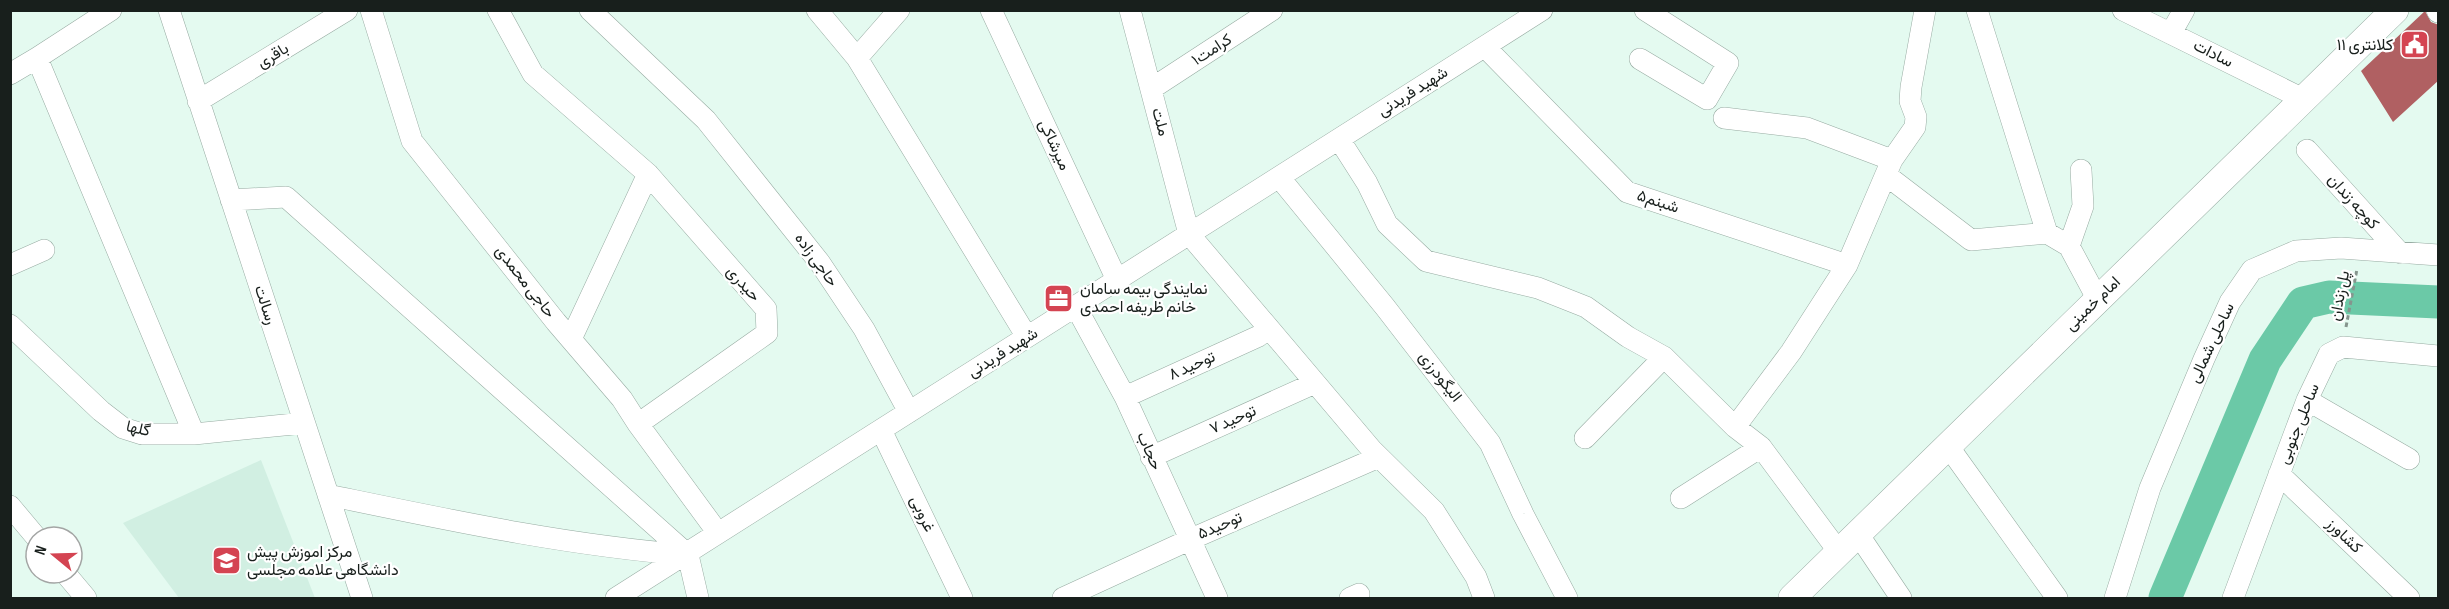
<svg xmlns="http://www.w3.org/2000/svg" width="2449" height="609" viewBox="0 0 2449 609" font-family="'Sofia Sans Condensed',Vazirmatn,sans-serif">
<rect width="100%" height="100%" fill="#e4faf0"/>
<!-- built -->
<path fill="#d1efe2" d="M 261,460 L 315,598 L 179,598 L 123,523 Z"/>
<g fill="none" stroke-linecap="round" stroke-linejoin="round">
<!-- river -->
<path stroke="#6bc9a7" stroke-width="33" d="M 2165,598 L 2265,360 L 2303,303 L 2329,297 L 2438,302"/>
</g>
<!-- building -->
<path fill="#b06062" d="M 2425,11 L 2431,22 L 2439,25 L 2439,80 L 2393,122 L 2361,71 Z"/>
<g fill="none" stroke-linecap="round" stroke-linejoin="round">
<defs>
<path id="minor" d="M 111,10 L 37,58 L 194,434
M 169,10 L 362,598
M 371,10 L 412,141 L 556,322 L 622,399 L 638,424 L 718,533
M 498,10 L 533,74 L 648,174 L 766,309 L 767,333 L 638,424
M 590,10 L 706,120 L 820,263 L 864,329 L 909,412
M 817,10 L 857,58 L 1027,337
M 991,10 L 1117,280
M 1130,10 L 1189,234 L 1372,450 L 1434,511 L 1476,577 L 1484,598
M 1977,10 L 2047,233
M 2123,10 L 2303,99
M 2437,10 L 2438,12
M 2171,33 L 2184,10
M 1485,47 L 1627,192 L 1847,265
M 857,58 L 899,10
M 1640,59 L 1707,99 L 1728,63 L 1645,10
M 10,74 L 37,58
M 1151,89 L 1272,10
M 198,101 L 347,10
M 1724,118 L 1807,128 L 1892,160
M 1339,139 L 1367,183 L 1387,224 L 1426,261 L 1538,288 L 1586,307 L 1628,337 L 1664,357 L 1735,427 L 1761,447 L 1839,552
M 2307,150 L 2400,253
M 1886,175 L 1971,240 L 2047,233 L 2069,246 L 2098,300
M 1279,177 L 1385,307 L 1490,443 L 1523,514 L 1567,598
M 231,200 L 286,197 L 688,555
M 2069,246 L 2083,206 L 2081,170
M 10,265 L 44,250
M 1076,307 L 1125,397 L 1217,598
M 10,325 L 101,411 L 123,428 L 142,434 L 194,434 L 304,423
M 571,339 L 648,174
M 1125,397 L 1259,336
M 2307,400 L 2409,459
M 1735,427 L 1791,352 L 1847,265 L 1892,160 L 1915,127 L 1916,117 L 1910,101 L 1911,87 L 1925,10
M 881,430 L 962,598
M 1585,438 L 1664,357
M 1948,446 L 2057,598
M 1151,457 L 1315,383
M 2279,474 L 2409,598
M 328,495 C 449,520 564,545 688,555
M 1681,498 L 1761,447
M 10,506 L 36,537
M 1858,534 L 1901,598
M 688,555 L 698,598
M 65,573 L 86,598
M 616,598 L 1542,10
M 1063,598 L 1189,540 L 1379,457
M 1350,598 L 1359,594
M 2115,598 L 2150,488 L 2204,359 L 2230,302 L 2252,270 L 2296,251 L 2341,248 L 2438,255
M 2233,598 L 2307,400 L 2329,354 L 2343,347 L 2438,356"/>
<path id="major" d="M 1792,598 L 2395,10"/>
</defs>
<!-- minor casing -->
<use href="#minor" stroke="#97aba2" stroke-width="22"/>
<!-- major casing -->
<use href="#major" stroke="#97aba2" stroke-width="28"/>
<!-- path -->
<path stroke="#86958e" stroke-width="3" stroke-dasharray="4.5 3" stroke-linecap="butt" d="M 2346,327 L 2357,269"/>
<!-- minor -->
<use href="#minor" stroke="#fff" stroke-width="21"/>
<!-- major -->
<use href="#major" stroke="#fff" stroke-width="27"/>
</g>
<!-- icons -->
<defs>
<symbol id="civic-square" viewBox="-11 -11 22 22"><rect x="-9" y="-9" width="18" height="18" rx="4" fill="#d44452" stroke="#fff"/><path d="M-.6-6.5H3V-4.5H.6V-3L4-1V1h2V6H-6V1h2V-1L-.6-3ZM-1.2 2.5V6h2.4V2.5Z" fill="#fff"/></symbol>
<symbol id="office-square" viewBox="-11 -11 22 22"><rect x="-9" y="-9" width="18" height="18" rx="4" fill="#d44452" stroke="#fff"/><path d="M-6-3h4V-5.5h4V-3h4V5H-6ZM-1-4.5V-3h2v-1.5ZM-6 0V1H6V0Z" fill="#fff"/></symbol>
<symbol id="university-square" viewBox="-11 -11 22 22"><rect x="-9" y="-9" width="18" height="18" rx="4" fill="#d44452" stroke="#fff"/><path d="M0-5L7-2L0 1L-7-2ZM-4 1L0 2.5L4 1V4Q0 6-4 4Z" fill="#fff"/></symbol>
</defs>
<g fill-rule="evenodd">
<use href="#civic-square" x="2398" y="28" width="33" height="33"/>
<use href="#office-square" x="1042" y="282" width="33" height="33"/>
<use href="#university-square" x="210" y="544" width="33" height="33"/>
</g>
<g text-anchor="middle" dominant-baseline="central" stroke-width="4.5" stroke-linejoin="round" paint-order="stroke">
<!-- poi labels -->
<g font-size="16" fill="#181f1c" stroke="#fff" text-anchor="start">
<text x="2393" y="45" text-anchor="end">کلانتری ۱۱</text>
<text x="1080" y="289">نمایندگی بیمه سامان<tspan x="1080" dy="18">خانم ظریفه احمدی</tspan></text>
<text x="247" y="552">مرکز اموزش پیش<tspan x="247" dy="18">دانشگاهی علامه مجلسی</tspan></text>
</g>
<!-- street labels -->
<g font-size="16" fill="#181f1c" stroke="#fff">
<text transform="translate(1212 50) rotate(-33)">کرامت۱</text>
<text transform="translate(2213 54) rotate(27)">سادات</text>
<text transform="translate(273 56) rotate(-31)">باقری</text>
<text transform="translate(1413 92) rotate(-32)">شهید فریدنی</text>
<text transform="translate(1160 122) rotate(75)">ملت</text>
<text transform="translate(1054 145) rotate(65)">میرشاکی</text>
<text transform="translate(1658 202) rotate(18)">شبنم۵</text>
<text transform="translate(2353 202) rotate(48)">کوچه زندان</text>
<text transform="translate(816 260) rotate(54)">حاجی زاده</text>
<text transform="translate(525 282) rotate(52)">حاجی محمدی</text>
<text transform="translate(743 284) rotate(48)">حیدری</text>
<text transform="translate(2340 296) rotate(-79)">پل زندان</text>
<text transform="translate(2093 304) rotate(-44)">امام خمینی</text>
<text transform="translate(265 305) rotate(72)">رسالت</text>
<text transform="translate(2212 343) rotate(-65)">ساحلی شمالی</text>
<text transform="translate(1003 353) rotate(-32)">شهید فریدنی</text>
<text transform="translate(1192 366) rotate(-24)">توحید ۸</text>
<text transform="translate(1440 377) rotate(52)">الیگودرزی</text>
<text transform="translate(1233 420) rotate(-24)">توحید ۷</text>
<text transform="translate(2299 424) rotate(-68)">ساحلی جنوبی</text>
<text transform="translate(138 429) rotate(13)">گلها</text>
<text transform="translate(1149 451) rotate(66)">حجاب</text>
<text transform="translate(922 514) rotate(65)">غروبی</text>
<text transform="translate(1220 526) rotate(-23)">توحید۵</text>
<text transform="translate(2344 536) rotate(44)">کشاورز</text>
</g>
</g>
<!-- border -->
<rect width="2449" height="609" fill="none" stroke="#181f1c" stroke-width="24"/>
<!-- north arrow -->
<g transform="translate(54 555) rotate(289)"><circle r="28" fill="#ffffff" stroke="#a3a5a4" stroke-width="1.5"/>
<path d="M0-4.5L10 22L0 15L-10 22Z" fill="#d44452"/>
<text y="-9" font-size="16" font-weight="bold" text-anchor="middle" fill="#181f1c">N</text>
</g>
</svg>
